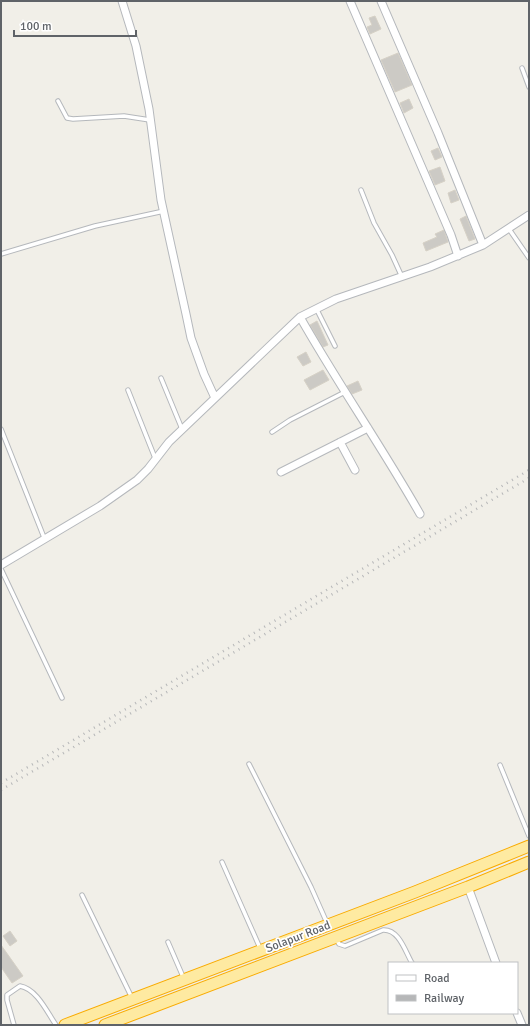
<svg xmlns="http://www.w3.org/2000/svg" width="530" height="1026" viewBox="0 0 530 1026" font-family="Signika,sans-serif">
<rect width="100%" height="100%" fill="#f1efe8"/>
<!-- building -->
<path fill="#cccac5" stroke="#d6d1c6" d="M 375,16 L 381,29 L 370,34 L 367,27 L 372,25 L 369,18 Z
M 398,53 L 412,85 L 395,92 L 381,60 Z
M 409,99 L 413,108 L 404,113 L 400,103 Z
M 438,148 L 442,157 L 435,160 L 431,151 Z
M 440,167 L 445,181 L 435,185 L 429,171 Z
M 455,190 L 459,200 L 451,203 L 448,193 Z
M 466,216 L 475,239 L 469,241 L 460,219 Z
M 444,230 L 448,242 L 426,251 L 423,243 L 437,237 L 435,234 Z
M 317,321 L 328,345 L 323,347 L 310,325 Z
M 306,352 L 311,362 L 303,366 L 297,357 Z
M 323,370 L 329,380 L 310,390 L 304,380 Z
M 358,381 L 362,390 L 352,394 L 347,386 Z
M 10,931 L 17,941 L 10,946 L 3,936 Z
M 1,945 L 23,976 L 12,983 L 1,967 Z"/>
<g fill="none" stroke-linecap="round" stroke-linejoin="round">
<defs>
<path id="service" d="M 522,68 L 529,87
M 58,101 L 67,118 L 73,119 L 124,116 L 150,120
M 361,190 L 374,223 L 392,255 L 402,277
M 509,229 L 529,258
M 1,254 L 95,226 L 164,211
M 316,308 L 335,346
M 161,378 L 182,429
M 128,390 L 155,458
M 1,429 L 45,540
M 272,432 L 290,420 L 345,392
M 1,569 L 62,698
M 249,764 L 311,887 L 327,923
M 500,765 L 529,836
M 222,862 L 260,948
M 82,895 L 132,998
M 336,939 L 339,944 L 345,946 L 383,930 C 399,929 405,951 412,963
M 168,942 L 184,979
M 14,1025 L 7,1000 L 7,995 L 20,986 C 37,989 47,1012 56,1025"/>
<path id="minor" d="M 122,1 L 136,46 L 149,109 L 161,200 L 186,314 L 191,338 L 204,374 L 215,398
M 350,1 L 451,235 L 458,256
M 381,1 L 438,133 L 483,245
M 300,317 C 338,384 382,447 420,514
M 340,442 L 355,470
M 281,472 L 368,428
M 1,565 L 100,506 L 137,480 L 148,469 L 169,442 L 300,317 L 336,299 L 430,267 L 483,245 L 529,215
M 468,887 L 496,963
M 517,1013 L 522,1025"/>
<path id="trunk" d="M 65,1025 L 415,892 L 529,846
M 105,1025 L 468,887 L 529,862"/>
</defs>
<!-- service casing -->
<use href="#service" stroke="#b5b8bc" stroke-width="5.5"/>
<!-- minor casing -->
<use href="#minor" stroke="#b5b8bc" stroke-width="9"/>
<!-- trunk casing -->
<use href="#trunk" stroke="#f9ab00" stroke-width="13"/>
<!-- service -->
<use href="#service" stroke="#fff" stroke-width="3.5"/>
<!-- minor -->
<use href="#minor" stroke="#fff" stroke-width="7"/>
<!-- trunk -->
<use href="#trunk" stroke="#feeaa1" stroke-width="11"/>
<!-- rail -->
<path stroke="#b6b7b8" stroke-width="2.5" stroke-dasharray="1 5" stroke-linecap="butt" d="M 1,783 L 529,470
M 1,790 L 529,478"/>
</g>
<g text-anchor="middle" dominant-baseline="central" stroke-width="3.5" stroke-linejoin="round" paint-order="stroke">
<!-- street labels -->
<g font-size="12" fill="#5f6368" stroke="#fff">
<text transform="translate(298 937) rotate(-21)">Solapur Road</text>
</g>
</g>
<!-- border -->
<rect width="530" height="1026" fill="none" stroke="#5f6368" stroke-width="4"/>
<!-- legend -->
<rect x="388" y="962" width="130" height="52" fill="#ffffff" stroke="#bfc1c3"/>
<rect x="396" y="975" width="20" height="6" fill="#ffffff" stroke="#bfc1c3"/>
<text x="424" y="982" font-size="12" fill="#5f6368">Road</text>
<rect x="396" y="995" width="20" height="6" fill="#b6b7b8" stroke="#bfc1c3"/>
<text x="424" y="1002" font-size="12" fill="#5f6368">Railway</text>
<!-- scale -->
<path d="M14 30v6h122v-6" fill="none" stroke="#5f6368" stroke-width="2"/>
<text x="20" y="30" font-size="12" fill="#5f6368" stroke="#ffffff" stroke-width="3" paint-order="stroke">100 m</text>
</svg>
